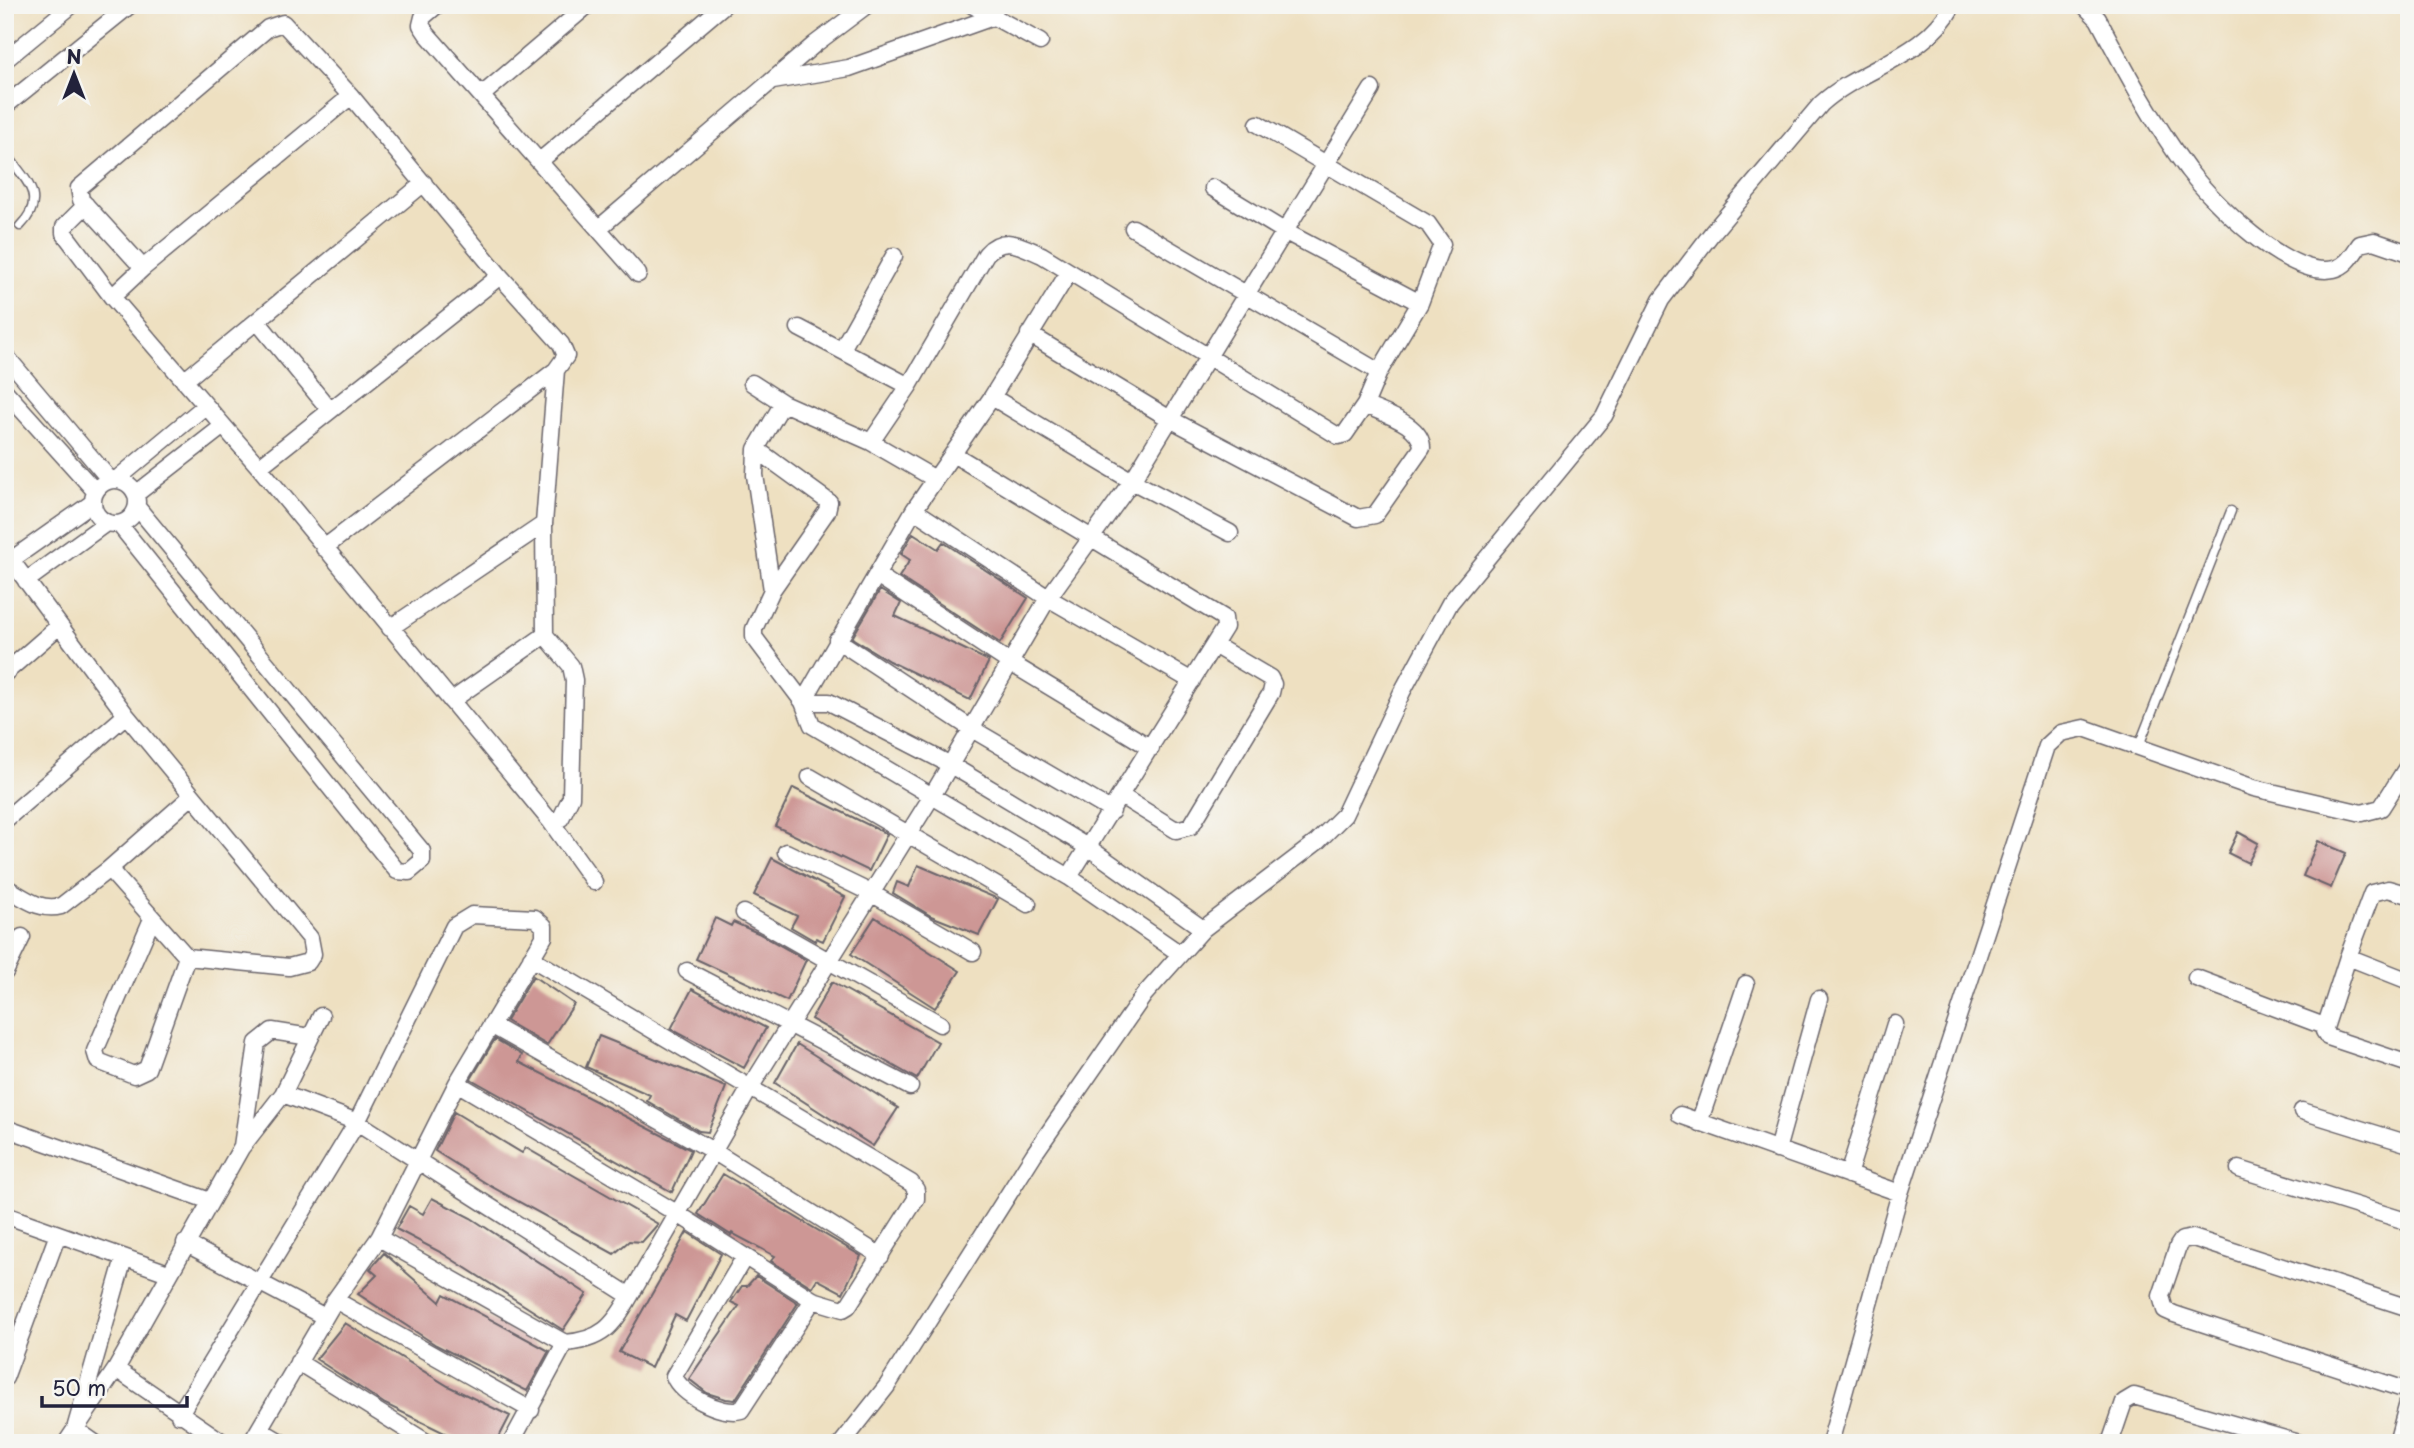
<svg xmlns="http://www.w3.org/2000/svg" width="2414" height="1448" viewBox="0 0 2414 1448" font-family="'Playpen Sans',sans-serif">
<rect width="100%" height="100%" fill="#f6f6f2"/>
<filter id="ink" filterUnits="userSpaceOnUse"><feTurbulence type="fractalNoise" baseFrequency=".0143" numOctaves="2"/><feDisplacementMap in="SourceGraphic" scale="14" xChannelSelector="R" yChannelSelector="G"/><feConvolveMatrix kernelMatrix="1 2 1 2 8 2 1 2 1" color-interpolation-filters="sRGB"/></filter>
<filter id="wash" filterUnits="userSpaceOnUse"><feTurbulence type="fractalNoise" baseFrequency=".00686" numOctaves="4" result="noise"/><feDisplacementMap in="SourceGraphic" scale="28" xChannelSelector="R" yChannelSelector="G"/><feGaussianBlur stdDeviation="1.57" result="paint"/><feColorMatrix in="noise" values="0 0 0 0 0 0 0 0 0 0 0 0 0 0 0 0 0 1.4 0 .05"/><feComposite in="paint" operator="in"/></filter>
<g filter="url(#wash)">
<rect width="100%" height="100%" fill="#eee0c1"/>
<g id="blocks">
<!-- building -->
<path fill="#cd9795" d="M 913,533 L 938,549 L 943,542 L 1028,598 L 1000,643 L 899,577 L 910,560 L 901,554 Z
M 880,590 L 901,603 L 895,616 L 989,661 L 970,700 L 889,661 L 852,638 Z
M 793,788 L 887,834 L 869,871 L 775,826 Z
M 2238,832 L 2258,843 L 2248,863 L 2228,853 Z
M 2318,841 L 2346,853 L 2331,888 L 2303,876 Z
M 772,858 L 845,897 L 823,941 L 816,938 L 815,941 L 791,927 L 797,916 L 754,895 Z
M 918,865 L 998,899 L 979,935 L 931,916 L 893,893 L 897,882 L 909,887 Z
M 875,917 L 960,971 L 935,1008 L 851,954 Z
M 715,918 L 731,926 L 733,922 L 758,933 L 806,960 L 787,1001 L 696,959 Z
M 533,976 L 574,1004 L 547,1045 L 506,1021 Z
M 832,982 L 938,1042 L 917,1079 L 811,1019 Z
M 692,989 L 766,1028 L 744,1068 L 671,1029 Z
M 599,1036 L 726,1087 L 708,1132 L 699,1131 L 647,1101 L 650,1095 L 586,1067 Z
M 495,1039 L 522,1055 L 519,1062 L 691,1150 L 672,1192 L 471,1079 Z
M 797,1044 L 898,1108 L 873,1146 L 775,1083 Z
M 454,1112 L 522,1153 L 526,1148 L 658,1224 L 642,1242 L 629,1241 L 614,1254 L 492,1187 L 435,1151 Z
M 723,1174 L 861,1256 L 843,1293 L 817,1279 L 812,1287 L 771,1261 L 775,1256 L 732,1233 L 731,1235 L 698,1214 Z
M 432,1198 L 471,1218 L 587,1294 L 563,1330 L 442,1253 L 396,1229 L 409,1206 L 423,1214 Z
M 687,1232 L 721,1254 L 686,1321 L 675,1315 L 651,1368 L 619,1352 Z
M 384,1253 L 440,1302 L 444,1294 L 549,1351 L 527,1391 L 436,1345 L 358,1294 L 377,1275 L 370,1269 Z
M 756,1276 L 798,1303 L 735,1400 L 726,1399 L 707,1393 L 689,1379 L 739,1306 L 731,1302 L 742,1286 L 747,1286 Z
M 345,1323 L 448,1386 L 510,1416 L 496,1443 L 465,1443 L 385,1404 L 316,1359 Z"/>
</g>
</g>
<g filter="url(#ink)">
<use href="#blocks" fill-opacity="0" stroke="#69646a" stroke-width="2"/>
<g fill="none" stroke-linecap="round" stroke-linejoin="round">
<defs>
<path id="service" d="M 5,152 C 24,179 49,197 20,226
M 2138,748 L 2231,511"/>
<path id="minor" d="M 437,5 L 423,17 L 421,25 L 427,34 L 638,274
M 972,5 L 1040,42
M 2084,5 L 2098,19 C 2125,70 2154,124 2188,170 C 2213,202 2288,279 2334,269 C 2347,266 2353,254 2360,244 L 2374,241 L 2409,253
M 5,60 L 72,5
M 773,81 L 849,68 L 993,17
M 482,95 L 588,5
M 351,96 L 143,268 L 112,297 L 259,467 L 551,822 L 594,882
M 5,106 L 130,5
M 541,160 L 724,5
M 1213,188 L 1284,231 L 1420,303
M 86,205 L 64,227 L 64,233 L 112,297
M 599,228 L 815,44 L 867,5
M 1133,228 L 1379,372
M 143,268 L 81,200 L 79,188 L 268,28 L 283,23 L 351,96 L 500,276 L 561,344 L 566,356 L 556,370 L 544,524 L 545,635 L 451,701
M 257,321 L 329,409
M 799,328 L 909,386
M 1029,334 L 1170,419 L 1358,518 L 1375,515 L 1422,448 C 1422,424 1384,414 1365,405
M 842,349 L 894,256
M 5,355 L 110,480
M 184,381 L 424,183
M 752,383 L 783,403 L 871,442 L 935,479
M 5,391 L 95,491
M 992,397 L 1132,481 L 1230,533
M 783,403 L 756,449 L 755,475 L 772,590 L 754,629 L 754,637 L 803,702 L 812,725 L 1069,877 L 1179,953
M 871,442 L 909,386 L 986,254 C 1004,234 1021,246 1042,255 L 1338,436 L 1345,434 L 1365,405 L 1379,372 L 1420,303 L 1442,244 L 1428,224 L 1258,124
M 756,449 L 829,502 L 827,511 L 772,590
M 953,454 L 1224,618 L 1225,627 L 1069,877
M 259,467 L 500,276
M 117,479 L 205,406
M93 502a22 22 0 1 1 44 0a22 22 0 1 1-44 0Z
M 136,494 L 222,427
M 914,510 L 1048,598 L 1192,681
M 119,524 L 397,871 L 409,872 L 422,861 L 422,851 L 137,507
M 324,548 L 556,370
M 5,552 L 126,715 L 310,938 L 313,954 L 308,962 L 289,967 L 187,957 L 109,869 L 192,796
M 11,560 L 92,503
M 877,575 L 1009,662 L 1151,748
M 26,581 L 106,523
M 390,628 L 544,524
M 545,635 L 571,666 L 574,680 L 571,797 L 561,818 L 551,822
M 837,640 L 972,729 L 1112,811
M 5,673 L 59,626
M 803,702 L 914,510 L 992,397 L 1069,272
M 803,702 L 829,702 L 949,764 L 1089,848 L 1203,929
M 810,777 L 1028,904
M 1121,796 L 1176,830 L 1191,826 L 1271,693 L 1273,684 L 1270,678 L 1214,645
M 5,820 L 126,715
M 786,852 L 871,893 L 973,952
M 5,887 C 23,897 40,912 61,906 L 109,869
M 2409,895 L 2388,889 L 2372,893 L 2348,957 L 2409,981
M 744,913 L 940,1024
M 152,919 L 95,1051 L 98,1061 L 134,1075 L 147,1069 L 187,957
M 2348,957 L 2324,1031 L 2328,1037 L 2409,1064
M 687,971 L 910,1087
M 5,972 L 22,937
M 2196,978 L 2324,1026
M 491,1025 L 713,1151 L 881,1256
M 457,1083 L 678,1214 L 813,1300 L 843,1309 L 848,1306 L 916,1199 L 916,1190 L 911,1183 L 531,958
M 283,1094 L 357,1122 L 630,1296 L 750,1088 L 932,796 L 1048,598 L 1132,481 L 1372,89
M 2302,1111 L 2409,1144
M 1680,1115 L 1900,1193
M 1699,1123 L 1746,984
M 5,1128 L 210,1201
M 242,1146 L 257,1043 L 272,1031 L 310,1037
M 1777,1150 L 1819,999
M 2239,1169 L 2409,1222
M 1848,1175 L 1895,1024
M 5,1215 L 168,1273
M 379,1238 L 565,1343 C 601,1340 613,1327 630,1296
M 185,1243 L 325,1317
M 744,1258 L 674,1376 C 680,1394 722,1416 741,1410 L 813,1300
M 335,1300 L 531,1410
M 2409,1308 L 2193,1238 L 2182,1240 L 2178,1246 L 2161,1296 L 2165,1310 L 2174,1314 L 2409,1391
M 298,1362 L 428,1443
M 5,1378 L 58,1234
M 179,1415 L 357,1122 L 454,926 L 472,915 L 535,918 L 544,926 L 544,937 L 457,1083 L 379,1238 L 335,1300 L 251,1443
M 260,1430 L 282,1443
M 66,1443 L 116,1369
M 95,1443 L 75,1429 L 124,1258
M 224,1443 L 116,1369 L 241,1148 L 283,1094 L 321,1016
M 511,1443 L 565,1343
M 842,1443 L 887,1386 L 1034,1154 L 1144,995 L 1203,929 L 1317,842 L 1344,815 L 1402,692 L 1450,603 L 1604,416 L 1661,300 L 1712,233 L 1821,104 C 1863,66 1924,59 1953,5
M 1830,1443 L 1900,1193 L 2047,746 L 2061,733 L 2084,728 L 2254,788 L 2362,813 L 2381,808 L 2409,764
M 2110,1443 L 2124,1402 L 2134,1396 L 2299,1443
M 2397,1443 L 2409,1399"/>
</defs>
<!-- service casing -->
<use href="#service" stroke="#69646a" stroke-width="11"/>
<!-- minor casing -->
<use href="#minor" stroke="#69646a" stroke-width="19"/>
<!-- service -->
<use href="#service" stroke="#fff" stroke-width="8"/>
<!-- minor -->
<use href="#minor" stroke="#fff" stroke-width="16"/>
</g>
</g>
<!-- margin -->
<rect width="2414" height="1448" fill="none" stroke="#f6f6f2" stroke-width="28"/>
<!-- north arrow -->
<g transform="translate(74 74)" stroke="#f6f6f2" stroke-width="5" paint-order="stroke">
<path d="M0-5L12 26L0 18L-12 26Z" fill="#22223b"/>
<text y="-10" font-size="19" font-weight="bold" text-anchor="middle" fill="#22223b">N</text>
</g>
<!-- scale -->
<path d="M42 1396v10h145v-10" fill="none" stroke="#22223b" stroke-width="3.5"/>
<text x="52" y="1396" font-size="21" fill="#22223b" stroke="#f6f6f2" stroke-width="5" paint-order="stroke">50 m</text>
</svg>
